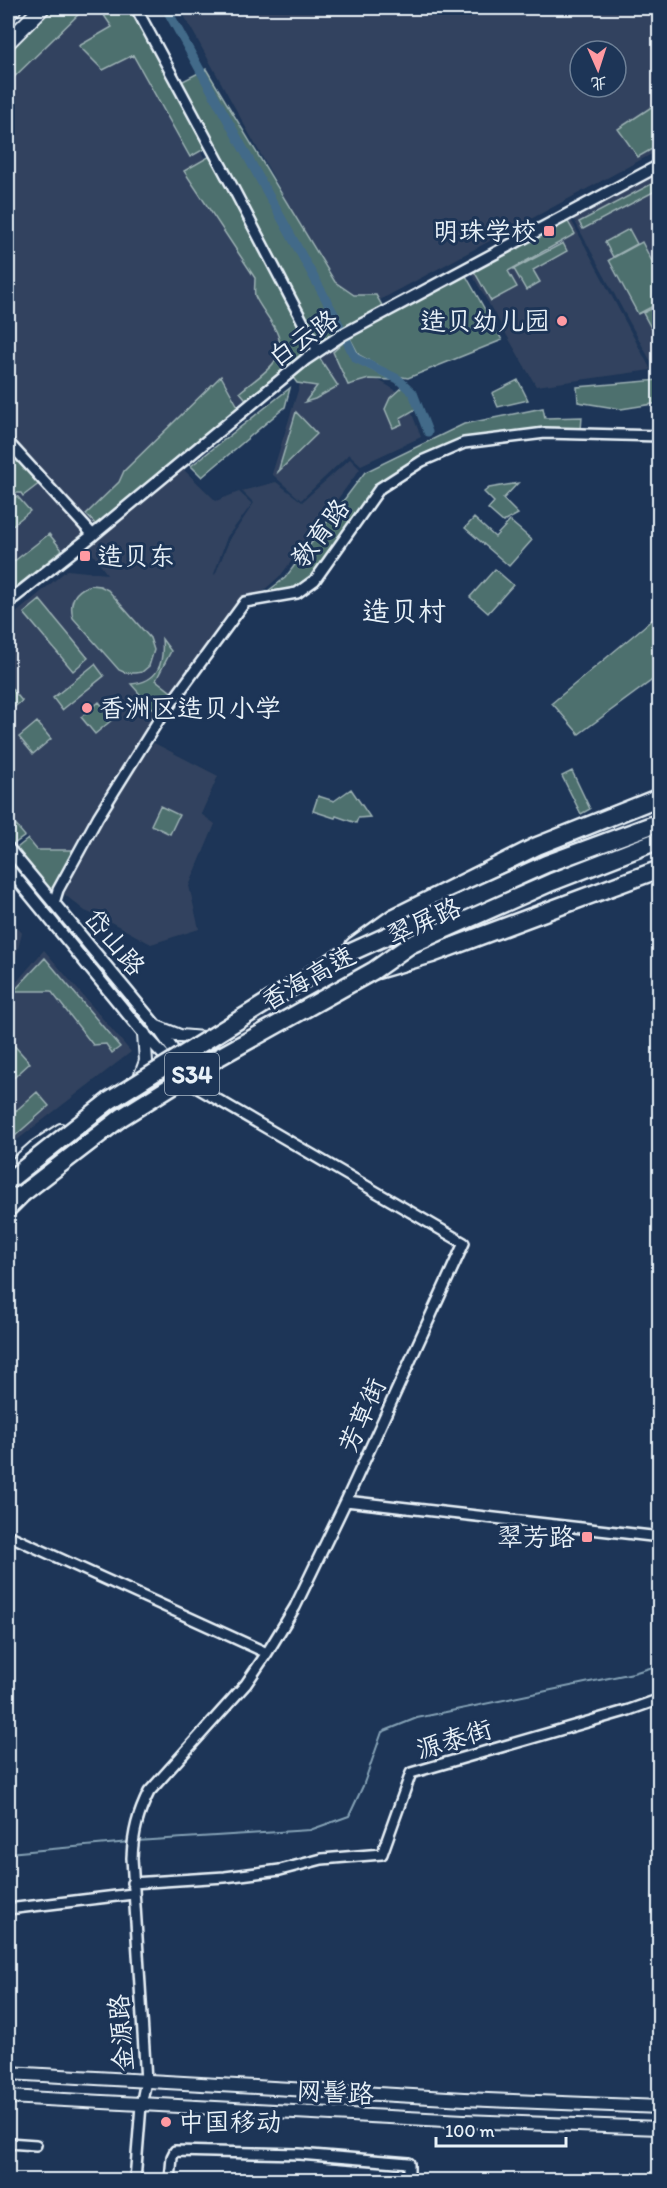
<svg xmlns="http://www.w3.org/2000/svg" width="667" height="2188" viewBox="0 0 667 2188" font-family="Itim,'LXGW WenKai TC',sans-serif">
<rect width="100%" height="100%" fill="#1d3557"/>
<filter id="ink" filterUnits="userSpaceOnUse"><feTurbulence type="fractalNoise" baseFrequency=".0167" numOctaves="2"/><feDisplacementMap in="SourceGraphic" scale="12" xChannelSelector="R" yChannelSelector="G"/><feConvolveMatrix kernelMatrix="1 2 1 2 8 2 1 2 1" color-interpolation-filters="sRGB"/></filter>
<g filter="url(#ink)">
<!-- built -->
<path fill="#33435e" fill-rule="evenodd" d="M 56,8 L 123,8 L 307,347 L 93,526 L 8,437 L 8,55 Z
M 180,8 L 659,8 L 659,150 L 350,316 ZM 580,51 L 616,51 L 616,87 L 580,87 Z
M 659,170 L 659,370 L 655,369 L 572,216 Z
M 569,216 L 651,370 L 536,386 L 470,271 Z
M 339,342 L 353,365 L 405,396 L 421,437 L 361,465 L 349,454 L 301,500 L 272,474 L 305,368 Z
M 8,451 L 86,534 L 8,596 Z
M 350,459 L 360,469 L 281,575 L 254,599 L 246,594 L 235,606 L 80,851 L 37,850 L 8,815 L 8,620 L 67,570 L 107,574 L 84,542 L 182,468 L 216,501 L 239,492 L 252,504 L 227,537 L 214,574 L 215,575 L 230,539 L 254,503 L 242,491 L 276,482 L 302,502 Z
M 154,743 L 218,776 L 201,814 L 215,824 L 189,886 L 199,929 L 151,944 L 109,921 L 85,911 L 64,894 L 120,790 Z
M 8,917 L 22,933 L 15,960 L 8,970 Z
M 44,950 L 131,1052 L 8,1147 L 8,992 Z"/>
<!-- green -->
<path fill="#4e6f6e" stroke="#9bb0b3" stroke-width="1.5" d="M 48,8 L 85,8 L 8,83 L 8,48 Z
M 99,8 L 131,8 L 206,148 L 190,157 L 133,55 L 103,70 L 79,46 L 112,27 Z
M 206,69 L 335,282 L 354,295 L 376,295 L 383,307 L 319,345 L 181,82 Z
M 659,102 L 659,145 L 638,157 L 618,129 Z
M 212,155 L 313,350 L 249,403 L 240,392 C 249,384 269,371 275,361 C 291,337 263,315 255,296 C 254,291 255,283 255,278 L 184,171 Z
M 659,180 L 659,189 L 583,229 L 579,222 Z
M 567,220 L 575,234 L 508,271 L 517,287 L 491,301 L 474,271 Z
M 629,229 L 637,244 L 613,257 L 605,242 Z
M 642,242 L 659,275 L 659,303 L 638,314 L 609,260 Z
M 563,243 L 567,251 L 533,270 L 540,282 L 526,290 L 514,269 Z
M 465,274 L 502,340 L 408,378 L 397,376 L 359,355 L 349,336 Z
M 659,305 L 659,323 L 651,328 L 643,313 Z
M 344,342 L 356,362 L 392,380 L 369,379 L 348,385 L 333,352 Z
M 317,354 L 338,386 L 315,399 L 305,402 L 317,386 L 297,383 L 291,375 Z
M 221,376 L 240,410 L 98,527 L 86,514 L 119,482 L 124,471 Z
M 518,380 L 528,400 L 498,407 L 492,393 Z
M 659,380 L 659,403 L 621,409 L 578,402 L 577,387 Z
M 402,387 L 412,396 L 416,409 L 400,418 L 402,424 L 393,428 L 385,409 L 390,398 Z
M 290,388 L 285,407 L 202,477 L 191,466 Z
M 543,408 L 545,418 L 582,417 L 581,430 L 466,440 L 378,487 L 312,579 L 297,590 L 260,597 L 285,578 L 365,472 L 464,424 Z
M 296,412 L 317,434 L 278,472 Z
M 8,446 L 40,483 L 23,496 L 21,493 L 13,493 L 8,486 Z
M 518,483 L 503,499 L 518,514 L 503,522 L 488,509 L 494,502 L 484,492 L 489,488 Z
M 17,496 L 30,511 L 8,529 L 8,503 Z
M 474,518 L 495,537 L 510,521 L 532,540 L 509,566 L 465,528 Z
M 49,534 L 62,550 L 8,593 L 8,566 Z
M 495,569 L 513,585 L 488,613 L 470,597 Z
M 91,585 L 100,586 L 108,590 L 150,638 L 154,650 L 149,666 L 142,672 L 136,673 L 126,673 L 119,670 L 73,618 C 69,602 74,590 91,585 Z
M 40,600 L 88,658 L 73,671 L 24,613 Z
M 659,614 L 659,675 L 579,734 L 552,703 Z
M 162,639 L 171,651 L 156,680 L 175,695 L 161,713 L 151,707 L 131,684 C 159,682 164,663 162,639 Z
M 95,664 L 104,676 L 62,710 L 53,698 Z
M 8,684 L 22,701 L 8,712 Z
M 99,702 L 113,719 L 95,734 L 81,717 Z
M 37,722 L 51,739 L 33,754 L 19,737 Z
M 572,771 L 590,809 L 581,814 L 562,776 Z
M 351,789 L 370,817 L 358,818 L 356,823 L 336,816 L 335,818 L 313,811 L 318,796 L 334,801 Z
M 160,806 L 179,815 L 170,834 L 151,825 Z
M 8,816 L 25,836 L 8,848 Z
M 28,839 L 37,850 L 76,850 L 47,910 L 8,861 L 8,855 Z
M 45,958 L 120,1047 L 112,1053 L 106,1044 L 93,1045 L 51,991 L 14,991 Z
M 11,1042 L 30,1063 L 8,1083 L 8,1045 Z
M 37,1092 L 49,1106 L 8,1142 L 8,1118 Z"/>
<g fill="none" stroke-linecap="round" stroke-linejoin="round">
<!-- stream -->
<path stroke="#84a1b5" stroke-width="2" d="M 136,1841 L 310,1830 L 349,1816 L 363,1786 L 382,1732 L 417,1718 L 633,1673 L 660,1665
M 8,1853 L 130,1842"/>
<!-- canal -->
<path stroke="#426b89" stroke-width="9" d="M 166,8 L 334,314 L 355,358 L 398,379 L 413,393 L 428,432"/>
<defs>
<path id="minor" d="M 136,8 L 232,186 L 318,351
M 8,442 L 93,535
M 54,903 L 58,890 L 98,817 L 158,721 L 245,602 L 297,593 L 315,580 L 380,488 L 422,461 L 464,443 L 545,433 L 660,436
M 346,1501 L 660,1537
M 8,1535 L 267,1653
M 132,1883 L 225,1877 L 280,1870 L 322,1859 L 382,1854 L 411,1773 L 629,1710 L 660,1699
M 8,1909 L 133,1894
M 8,2143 L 36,2145
M 135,2180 L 141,2105 L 146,2081 L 132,1858 C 133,1832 138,1814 149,1792 L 246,1684 L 267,1653 L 295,1607 L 346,1501 L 464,1243 L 189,1083 L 184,1077
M 170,2180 L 172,2157 L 175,2151 L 299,2154 L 409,2163 L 409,2180"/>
<path id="tertiary" d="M 8,602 L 93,535 L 306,359 L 342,335 L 660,165
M 8,848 L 157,1027 L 181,1061
M 8,868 L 144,1034 L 173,1065"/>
<path id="secondary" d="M 157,1027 L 180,1036 L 203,1038
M 140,1077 L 146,1061 L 144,1034
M 8,1171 L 34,1148 L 61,1130
M 8,1196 C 72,1142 140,1090 215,1051
M 8,2073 L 465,2099 L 660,2107
M 8,2097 L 464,2121 L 660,2128"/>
<path id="primary" d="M 8,14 L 14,8
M 8,42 L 42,8"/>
<path id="motorway" d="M 354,946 L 393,918 L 537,846 L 660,797
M 377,970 L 432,954 L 660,869
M 8,1208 L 22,1194"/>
</defs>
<!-- minor casing -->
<use href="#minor" stroke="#e8f1f8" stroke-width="14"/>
<!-- tertiary casing -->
<use href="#tertiary" stroke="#e8f1f8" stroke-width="15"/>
<!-- secondary casing -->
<use href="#secondary" stroke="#e8f1f8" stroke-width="16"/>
<!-- primary casing -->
<use href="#primary" stroke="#e8f1f8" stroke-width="18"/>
<!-- motorway casing -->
<use href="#motorway" stroke="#e8f1f8" stroke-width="21"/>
<!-- minor -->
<use href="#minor" stroke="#1d3557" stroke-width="9"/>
<!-- tertiary -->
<use href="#tertiary" stroke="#1d3557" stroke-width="10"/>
<!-- secondary -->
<use href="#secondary" stroke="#1d3557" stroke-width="12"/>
<!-- primary -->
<use href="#primary" stroke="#1d3557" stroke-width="14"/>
<!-- motorway -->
<use href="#motorway" stroke="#1d3557" stroke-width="16"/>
<defs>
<path id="motorway-bridge" d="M 8,1181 L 109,1101 L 338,958 L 546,864 L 660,822
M 22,1194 L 122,1117 L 210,1062 L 373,971 L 410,945 L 552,882 L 660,840"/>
</defs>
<!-- motorway-bridge casing -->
<use href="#motorway-bridge" stroke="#e8f1f8" stroke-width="21" stroke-linecap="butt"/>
<!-- motorway-bridge -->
<use href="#motorway-bridge" stroke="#1d3557" stroke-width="16"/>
</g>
</g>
<!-- markers -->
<g fill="#ff9aa2" stroke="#1d3557" stroke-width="2">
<rect x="543" y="225" width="12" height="12" rx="3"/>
<circle cx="562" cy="321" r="6"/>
<rect x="79" y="550" width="12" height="12" rx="3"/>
<circle cx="87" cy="708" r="6"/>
<rect x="581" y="1531" width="12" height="12" rx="3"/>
<circle cx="166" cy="2122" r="6"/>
</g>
<g text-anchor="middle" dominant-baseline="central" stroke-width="6" stroke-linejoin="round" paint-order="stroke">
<!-- shield labels -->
<rect fill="#1d3557" stroke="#abb9c8" stroke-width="1.5" x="165" y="1053" width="54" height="42" rx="4.5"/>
<g font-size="24" font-weight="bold" fill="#e8f1f8">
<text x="192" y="1074">S34</text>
</g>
<!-- poi labels -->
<g font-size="26" fill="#e8f1f8" stroke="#1d3557" text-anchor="end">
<text x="537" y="231">明珠学校</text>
<text x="550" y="321">造贝幼儿园</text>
<text x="97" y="556" text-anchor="start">造贝东</text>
<text x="99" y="708" text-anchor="start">香洲区造贝小学</text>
<text x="575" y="1537">翠芳路</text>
<text x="178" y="2122" text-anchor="start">中国移动</text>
</g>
<!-- street labels -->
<g font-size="26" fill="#e8f1f8" stroke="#1d3557">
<text transform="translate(303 338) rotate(-35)">白云路</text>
<text transform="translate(320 533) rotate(-53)">教育路</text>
<text transform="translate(424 921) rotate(-24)">翠屏路</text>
<text transform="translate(115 942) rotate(50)">岱山路</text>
<text transform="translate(308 978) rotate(-29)">香海高速</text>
<text transform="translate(362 1415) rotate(-66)">芳草街</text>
<text transform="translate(454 1739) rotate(-17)">源泰街</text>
<text transform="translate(121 2033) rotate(-94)">金源路</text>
<text transform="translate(335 2092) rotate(3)">网髻路</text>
</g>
<!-- quarter labels -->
<g font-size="28" fill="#e8f1f8" stroke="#1d3557">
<text x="404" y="611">造贝村</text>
</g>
</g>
<!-- margin -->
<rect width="667" height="2188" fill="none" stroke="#1d3557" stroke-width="30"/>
<rect x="15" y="15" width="637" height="2158" fill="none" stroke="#e8f1f8" stroke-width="2" filter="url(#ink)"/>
<!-- north arrow -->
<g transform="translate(598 69) rotate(177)"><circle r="28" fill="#1d3557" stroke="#6e8097" stroke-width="1.5"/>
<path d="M0-4.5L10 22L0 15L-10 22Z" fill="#ff9aa2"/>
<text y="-9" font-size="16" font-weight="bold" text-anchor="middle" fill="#e8f1f8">北</text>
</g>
<!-- scale -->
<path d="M436 2137v9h130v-9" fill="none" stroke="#e8f1f8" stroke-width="3"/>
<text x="445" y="2137" font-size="18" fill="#e8f1f8" stroke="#1d3557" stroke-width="4.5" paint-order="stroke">100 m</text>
</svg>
